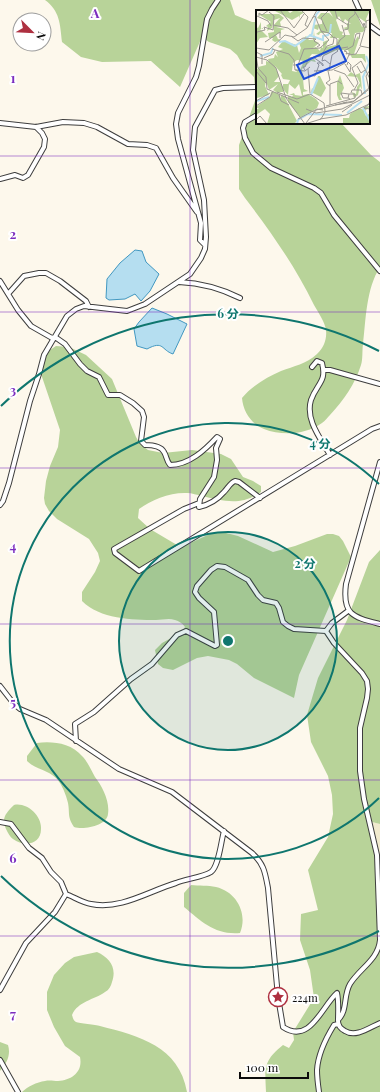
<svg xmlns="http://www.w3.org/2000/svg" width="380" height="1092" viewBox="0 0 380 1092" font-family="'Playfair Display','Noto Sans JP',serif">
<rect width="100%" height="100%" fill="#fdf8ec"/>
<!-- farmland -->
<path fill="#f1ebce" d="M 372,822 L 380,824 L 380,905 L 378,905 Z"/>
<!-- forest -->
<path fill="#b8d399" d="M 45,0 L 230,0 L 235,15 L 252,22 L 257,22 L 257,123 L 341,123 L 371,155 L 380,162 L 380,267 C 366,289 366,319 363,344 C 362,351 363,359 361,365 C 355,384 344,400 330,415 C 328,417 325,421 322,423 C 305,435 282,436 264,429 C 251,424 243,411 242,398 C 252,386 267,377 281,371 C 294,366 306,364 317,354 C 324,348 327,339 326,330 C 325,322 318,312 314,305 C 295,266 271,232 245,198 L 239,189 L 239,145 L 256,98 L 254,77 L 244,67 L 237,55 L 230,49 L 209,42 L 202,37 L 180,87 L 151,61 L 102,62 L 81,57 L 62,42 C 60,24 60,11 45,0 Z
M 371,0 L 380,0 L 380,26 Z
M 56,346 L 69,347 L 86,355 L 112,379 L 136,437 L 140,444 L 148,450 L 163,453 L 192,450 L 221,454 L 231,459 L 243,477 L 253,481 L 261,486 L 261,492 C 241,506 224,501 202,496 C 197,495 192,493 187,493 C 171,492 151,500 139,509 L 138,518 L 150,529 L 177,545 L 188,544 L 210,534 L 222,532 L 238,536 L 273,552 L 295,546 L 327,534 L 333,534 L 339,536 L 343,541 L 351,557 L 299,675 L 294,698 L 254,678 L 237,664 L 229,660 L 208,656 L 197,658 L 173,670 L 163,668 L 158,664 L 155,650 L 162,643 L 182,632 L 185,627 C 182,623 179,621 175,620 C 169,618 162,620 156,620 C 132,620 100,619 82,601 L 82,592 L 95,572 L 100,561 L 98,553 L 89,539 L 57,519 L 49,511 L 45,504 L 44,498 L 46,481 L 50,466 L 58,447 L 60,430 L 41,374 L 43,360 L 47,352 Z
M 380,550 L 380,824 L 372,822 L 378,905 L 380,905 L 380,1092 L 266,1092 C 265,1068 263,1061 283,1045 L 289,1048 L 294,1040 L 293,1032 L 314,998 L 310,970 L 300,940 L 301,914 L 318,910 L 308,870 L 328,837 L 333,814 L 332,795 L 328,776 L 311,742 L 307,715 L 318,678 L 347,620 L 369,562 Z
M 37,743 C 52,741 71,743 82,756 C 88,762 91,770 95,777 C 102,786 110,801 108,814 C 107,826 84,830 74,827 C 67,816 70,814 68,803 C 66,795 62,784 56,778 C 48,770 35,769 27,761 L 27,756 Z
M 14,805 C 27,802 42,816 41,829 C 41,845 24,847 13,839 C 10,837 8,833 6,829 C 1,818 6,813 14,805 Z
M 191,885 C 199,886 208,885 216,887 C 237,892 248,914 240,933 C 215,935 202,922 184,907 L 184,893 Z
M 97,952 C 110,958 117,968 112,982 C 111,986 109,990 105,992 C 94,1000 78,1001 72,1015 C 73,1018 73,1020 76,1022 C 79,1023 96,1025 100,1026 C 139,1036 179,1046 187,1092 L 22,1092 C 27,1087 37,1082 45,1081 C 49,1080 54,1081 58,1081 C 72,1080 83,1072 80,1057 L 65,1046 L 54,1027 L 47,1010 L 47,992 L 54,975 L 65,963 L 74,957 Z
M 0,1042 L 8,1045 C 11,1055 7,1063 0,1071 Z"/>
<!-- water -->
<path fill="#b5def0" stroke="#4298c1" d="M 135,250 L 142,251 L 146,262 L 159,274 L 150,291 L 141,301 L 135,294 L 125,299 L 109,300 L 106,298 L 107,279 L 120,263 Z
M 152,308 L 167,314 L 187,324 L 173,354 C 161,350 164,340 147,349 L 137,346 L 134,329 L 139,322 Z"/>
<g fill="none" stroke-linecap="round" stroke-linejoin="round">
<defs>
<path id="minor" d="M 355,0 L 360,11
M 369,25 L 380,33
M 257,115 L 245,122 L 243,128 L 245,138 L 253,153 L 271,168 L 314,188 L 321,193 L 334,215 L 380,271
M 0,123 L 36,127 L 63,122 L 84,123 L 97,127 L 128,144 L 147,145 L 156,148 L 173,178 L 197,212
M 0,179 L 15,175 L 23,178 L 28,175 L 44,147 L 45,139 L 42,133 L 36,127
M 205,245 L 200,240 L 201,223 L 178,139 L 176,124 L 178,113 L 196,77 L 199,66 L 207,19 L 212,9 L 218,0
M 0,281 L 18,310 L 31,326 L 52,338 L 55,337 L 65,344 L 80,364 L 87,371 L 99,377 L 108,395 L 120,395 L 133,403 L 142,411 L 144,417 L 141,441 L 145,445 C 151,445 161,446 164,452 C 167,457 166,460 170,465 C 189,465 205,450 217,437 L 220,439 L 216,448 L 217,460 L 214,477 L 200,499 L 199,507 C 208,505 218,499 224,492 C 228,488 230,483 235,481 L 239,482 L 260,498
M 179,282 C 201,283 220,288 240,298
M 8,294 L 24,276 L 39,273 L 46,273 L 60,281 L 86,301 L 89,307
M 312,367 L 317,361 L 322,363 C 327,382 317,383 311,400 C 305,420 321,439 330,455
M 324,370 L 330,370 L 380,384
M 380,462 L 346,584 C 342,615 353,617 380,624
M 199,503 L 184,509 L 114,549 L 115,553 L 139,571 L 372,429 L 380,426
M 0,505 L 3,501 L 9,483 L 30,401 L 39,374 L 44,355 L 67,316 L 76,309 L 84,306 L 127,311 L 145,304 L 190,274 L 201,258 L 205,249 L 206,237 L 204,200 L 193,150 L 195,127 L 215,90 L 223,88 L 257,87
M 326,631 L 332,623 L 348,611
M 0,686 L 14,704 L 20,709 L 46,720 L 119,769 L 172,792 L 252,853 C 264,864 265,872 268,888 L 278,997 L 283,1027 C 310,1045 322,1006 337,993 C 339,1002 338,1012 338,1021 C 338,1026 341,1029 345,1031 C 356,1038 370,1027 380,1023
M 76,741 L 75,724 L 94,712 L 131,679 L 152,664 L 177,635 L 186,631 L 215,646 L 217,645 L 214,612 L 199,598 L 195,592 L 197,586 L 211,570 L 217,566 L 225,567 L 248,580 L 258,595 L 263,600 L 276,603 L 279,608 L 283,622 L 288,626 L 294,629 L 326,631 L 334,643 L 362,673 L 367,681 L 368,689 L 367,698 L 360,728 L 360,771 L 364,799 L 377,855 L 380,940 C 378,960 360,968 350,984 C 343,996 348,1010 338,1020
M 0,822 L 11,824 L 29,848 L 42,858 L 51,872 L 61,882 L 66,894 L 55,912 L 26,943 L 0,990
M 66,894 C 74,897 83,903 91,904 C 121,910 149,891 176,883 C 186,879 203,877 211,872 C 219,866 221,841 224,831
M 0,1060 L 18,1092
M 319,1092 C 318,1085 317,1077 317,1070 C 318,1054 326,1038 334,1025 L 338,1024"/>
</defs>
<!-- minor casing -->
<use href="#minor" stroke="#3e3e3e" stroke-width="6"/>
<!-- minor -->
<use href="#minor" stroke="#fff" stroke-width="4"/>
</g>
<!-- grid -->
<path fill="none" stroke="#7b2cbf" stroke-width="1" stroke-opacity="0.55" d="M 190,0 L 190,1092M 0,156 L 380,156M 0,312 L 380,312M 0,468 L 380,468M 0,624 L 380,624M 0,780 L 380,780M 0,936 L 380,936"/>
<!-- distance rings -->
<circle cx="228" cy="641" r="109" fill="#0f766e" fill-opacity=".12"/>
<g fill="none" stroke="#0f766e" stroke-width="2">
<circle cx="228" cy="641" r="109"/>
<path d="M379 798A218 218 0 1 1 379 484"/>
<path d="M379 931A327 327 0 0 1 1 876M1 406A327 327 0 0 1 379 351"/>
</g>
<!-- icons -->
<defs>
<symbol id="sight-ring" viewBox="-11 -11 22 22"><circle r="9.5" fill="#fff" stroke="#ae3040" stroke-width="1.5"/><path d="M0-6L1.8-2.2L6-1.7L2.9 1.2L3.7 5.4L0 3.3L-3.7 5.4L-2.9 1.2L-6-1.7L-1.8-2.2Z" fill="#ae3040"/></symbol>
</defs>
<g fill-rule="evenodd">
<use href="#sight-ring" x="267" y="986" width="22" height="22"/>
</g>
<g text-anchor="middle" dominant-baseline="central" stroke-width="4" stroke-linejoin="round" paint-order="stroke">
<!-- poi labels -->
<g font-size="11" fill="#0b0b0b" stroke="#fff" text-anchor="start">
<text x="292" y="997">224m</text>
</g>
</g>
<!-- overview -->
<g transform="translate(256 10)">
<rect width="114" height="114" fill="#fdf8ec"/>
<path d="M 31,0 L 34,3 L 37,1 L 33,0 L 49,2 L 44,5 L 43,9 L 43,6 L 36,10 L 19,1 ZM 73,0 L 114,0 L 110,9 L 111,13 L 102,7 L 106,17 L 111,16 L 107,22 L 99,23 L 98,27 L 98,32 L 102,26 L 103,29 L 98,44 L 109,44 L 110,53 L 106,48 L 96,48 L 92,40 L 81,40 L 70,45 L 56,44 L 51,50 L 58,49 L 60,52 L 55,51 L 46,59 L 48,79 L 52,81 L 47,82 L 47,85 L 52,84 L 60,89 L 63,93 L 61,98 L 45,108 L 32,92 L 32,86 L 18,82 L 24,85 L 24,91 L 25,85 L 28,86 L 41,111 L 38,114 L 11,114 L 14,104 L 9,99 L 0,105 L 0,99 L 3,99 L 0,97 L 14,87 L 15,82 L 20,82 L 17,80 L 22,74 L 13,80 L 10,71 L 9,76 L 13,85 L 1,88 L 0,58 L 4,60 L 2,57 L 10,55 L 10,51 L 13,52 L 12,49 L 18,48 L 19,44 L 22,47 L 20,42 L 27,39 L 22,37 L 27,31 L 41,35 L 43,43 L 45,38 L 43,33 L 50,26 L 53,30 L 57,30 L 58,21 L 59,31 L 63,33 L 57,38 L 60,37 L 64,41 L 65,37 L 67,38 L 67,32 L 72,30 L 70,37 L 80,35 L 83,28 L 74,28 L 76,23 L 64,23 L 63,25 L 60,24 L 64,21 L 63,17 L 62,20 L 57,18 L 57,15 L 66,14 L 66,10 L 61,8 L 65,3 L 73,3 L 77,7 ZM 83,6 L 87,13 L 89,9 L 95,14 L 91,13 L 91,17 L 87,18 L 92,20 L 94,25 L 86,25 L 87,22 L 84,21 L 80,10 ZM 41,50 L 48,51 L 44,60 L 39,59 L 41,62 L 36,61 L 37,53 ZM 19,56 L 26,64 L 25,65 L 27,69 L 34,70 L 32,74 L 27,74 L 27,77 L 24,72 L 18,72 L 23,66 ZM 33,74 L 39,79 L 43,74 L 46,86 L 39,85 L 38,83 L 33,85 L 37,85 L 36,87 L 21,82 L 27,82 L 27,79 L 32,85 ZM 2,4 L 23,4 L 28,8 L 24,12 L 25,16 L 20,17 L 29,19 L 25,20 L 25,25 L 24,22 L 20,25 L 22,29 L 25,30 L 19,32 L 16,30 L 17,28 L 13,28 L 12,23 L 18,22 L 17,16 L 24,8 L 18,10 L 16,18 L 11,21 L 12,17 L 10,16 L 15,12 ZM 5,12 L 5,19 L 7,18 L 7,19 L 4,19 L 12,27 L 4,28 L 0,34 L 0,17 L 2,18 ZM 95,62 L 99,65 L 104,63 L 105,69 L 106,80 L 104,76 L 102,85 L 98,88 L 96,82 L 100,84 L 101,77 L 104,73 L 101,67 L 91,66 ZM 84,65 L 88,78 L 84,86 L 86,90 L 83,90 L 81,85 L 81,73 ZM 62,66 L 64,66 L 70,78 L 65,87 L 55,82 L 56,78 L 58,80 ZM 114,96 L 108,102 L 110,106 L 114,103 L 114,114 L 87,113 L 87,108 L 93,108 L 94,104 L 103,98 L 108,100 L 107,97 Z" fill="#b8d399" fill-rule="evenodd"/>
<path fill="none" stroke="#b5def0" stroke-width="2" d="M 53,25 L 67,30 L 67,26 L 72,25 L 74,22 L 75,14M 23,32 L 29,31 L 39,36 L 56,24 L 60,5 L 64,0M 4,46 L 15,43 L 17,38M 109,84 L 107,67 L 113,53 L 110,46M 55,85 L 62,68M 1,91 L 13,87M 107,98 L 114,111M 91,103 L 106,91M 41,114 L 42,110 L 52,104 L 86,105"/>
<path fill="none" stroke="#9c9992" stroke-width="1" d="M 24,0 L 38,18 L 48,4M 45,0 L 52,7 L 49,15 L 52,17M 79,0 L 81,8 L 92,15M 98,0 L 109,19 L 104,36 L 114,38M 1,6 L 12,11 L 15,16M 3,6 L 3,3 L 6,5 L 13,0M 56,8 L 59,6 L 65,21 L 73,23 L 78,28 L 77,34 L 71,36 L 65,46M 17,15 L 32,18 L 41,25M 107,17 L 108,13 L 109,16 L 110,18 L 110,11 L 113,10M 88,20 L 92,19 L 93,9 L 99,4 L 99,2M 71,21 L 65,8 L 73,0M 0,26 L 1,22 L 9,20 L 8,17 L 17,20 L 18,6 L 13,2M 35,26 L 42,31 L 47,28 L 60,29 L 58,31 L 64,35 L 61,37M 78,27 L 81,29 L 81,39M 9,32 L 24,22 L 24,28M 81,36 L 84,30 L 89,26 L 86,15M 0,38 L 13,40 L 29,25 L 38,27 L 51,18 L 61,0M 16,39 L 33,44 L 38,50 L 39,60 L 49,61 L 54,57M 0,42 L 6,45 L 6,54M 0,45 L 2,58 L 10,67 L 11,79 L 43,93M 92,45 L 100,44 L 104,37M 0,47 L 11,50 L 20,58 L 30,88 L 49,114M 57,47 L 67,54 L 67,56 L 63,51M 8,48 L 17,44 L 19,40M 74,54 L 69,50 L 66,51 L 67,46 L 80,39M 89,54 L 94,62 L 95,55 L 92,52 L 91,55M 37,55 L 42,55 L 48,39 L 64,38 L 73,30 L 65,21M 101,56 L 105,63 L 109,60M 96,58 L 105,51 L 114,69M 96,58 L 102,73 L 98,80M 52,59 L 54,83M 49,60 L 47,57 L 49,57 L 53,48 L 65,46M 78,60 L 89,64 L 98,77M 114,60 L 110,66 L 114,84M 0,61 L 10,73M 58,61 L 76,60 L 89,53 L 94,43 L 90,44 L 91,42 L 88,41 L 97,36 L 100,24 L 104,23 L 103,29M 72,61 L 74,70 L 70,73 L 74,76M 73,61 L 76,45 L 82,41 L 80,39 L 92,37M 52,65 L 59,66 L 63,55 L 61,53 L 64,53M 21,82 L 41,89 L 54,84 L 68,93 L 69,101M 95,83 L 96,80 L 105,80 L 106,84M 23,85 L 25,91 L 33,95M 92,88 L 87,88 L 85,83 L 93,84M 0,91 L 14,83M 87,93 L 98,91 L 114,77M 113,94 L 108,98 L 114,99M 74,95 L 74,74 L 82,71 L 86,74M 79,95 L 97,92 L 112,80M 0,96 L 14,87 L 17,81M 70,96 L 99,88 L 99,84 L 93,84 L 92,88 L 94,89M 50,99 L 60,103 L 86,99 L 114,85M 86,102 L 96,95M 42,109 L 61,99 L 67,100M 64,109 L 90,105 L 113,94 L 114,90M 0,110 L 4,106 L 11,114M 50,113 L 60,100 L 91,92M 49,114 L 65,109 L 69,102"/>
<path fill="#1d4ed8" fill-opacity="0.15" stroke="#1d4ed8" stroke-width="2" d="M 83,36 L 90,51 L 48,69 L 41,55 Z"/>
<rect width="114" height="114" fill="none" stroke="#0b0b0b" stroke-width="2"/>
</g>
<g font-size="13" text-anchor="middle" font-weight="bold" fill="#7b2cbf" stroke="#fff" stroke-width="4" stroke-linejoin="round" paint-order="stroke">
<text x="95" y="18">A</text>
<text x="13" y="83">1</text>
<text x="13" y="239">2</text>
<text x="13" y="395">3</text>
<text x="13" y="551">4</text>
<text x="13" y="707">5</text>
<text x="13" y="863">6</text>
<text x="13" y="1019">7</text>
</g>
<circle cx="228" cy="641" r="6" fill="#0f766e" stroke="#fff" stroke-width="2"/>
<g font-size="12" text-anchor="middle" font-weight="bold" fill="#0f766e" stroke="#fff" stroke-width="4" stroke-linejoin="round" paint-order="stroke">
<text x="228" y="318">6 分</text>
<text x="320" y="448">4 分</text>
<text x="305" y="568">2 分</text>
</g>
<!-- north arrow -->
<g transform="translate(32 32) rotate(114)"><circle r="19" fill="#ffffff" stroke="#9d9d9d"/>
<path d="M0-3L7 15L0 10L-7 15Z" fill="#ae3040"/>
<text y="-6" font-size="11" font-weight="bold" text-anchor="middle" fill="#0b0b0b">N</text>
</g>
<!-- scale -->
<path d="M240 1072v6h68v-6" fill="none" stroke="#0b0b0b" stroke-width="2"/>
<text x="246" y="1072" font-size="12" fill="#0b0b0b" stroke="#ffffff" stroke-width="3" paint-order="stroke">100 m</text>
</svg>
